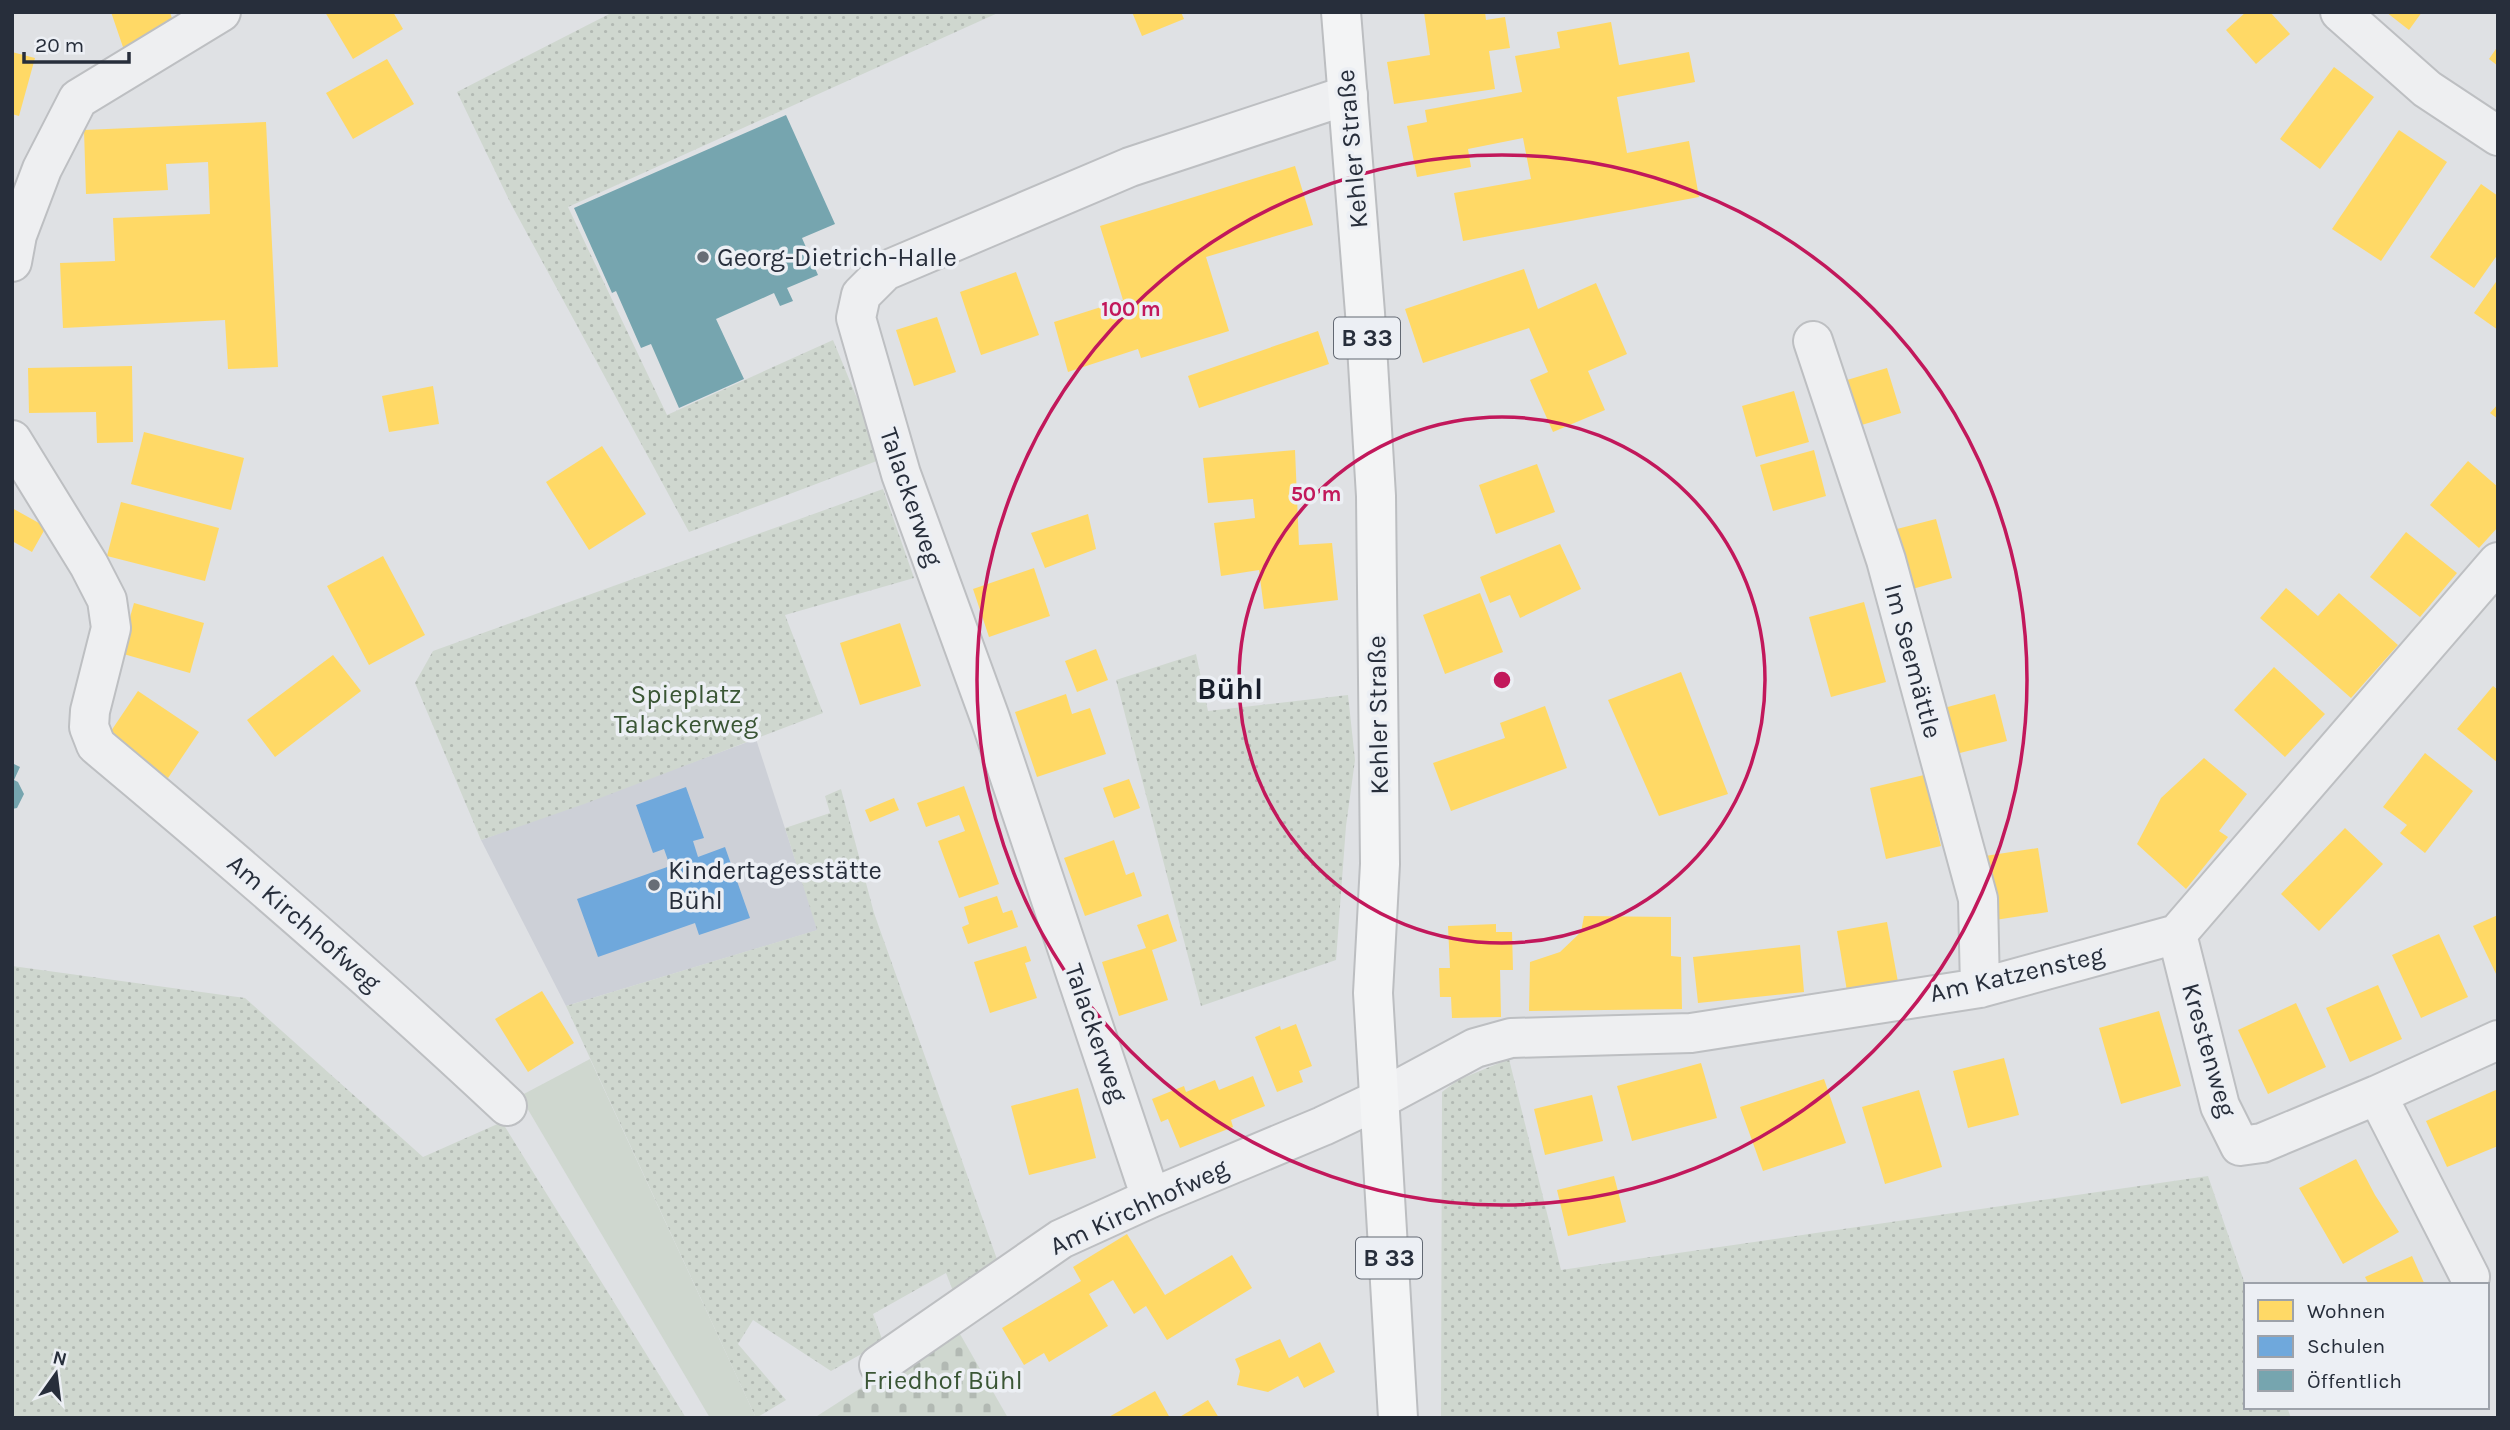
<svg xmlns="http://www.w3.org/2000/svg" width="2510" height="1430" viewBox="0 0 2510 1430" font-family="Karla,sans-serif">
<defs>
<pattern id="grass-dots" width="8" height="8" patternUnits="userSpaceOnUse" patternTransform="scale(1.75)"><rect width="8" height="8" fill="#cfd7cf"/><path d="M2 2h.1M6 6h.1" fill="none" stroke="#b2b9b3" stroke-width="1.8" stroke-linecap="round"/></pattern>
<pattern id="cemetery-stones" width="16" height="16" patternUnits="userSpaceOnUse" patternTransform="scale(1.75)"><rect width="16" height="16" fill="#cfd7cf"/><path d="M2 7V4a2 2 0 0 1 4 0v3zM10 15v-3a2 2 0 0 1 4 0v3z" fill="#b2b9b3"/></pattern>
</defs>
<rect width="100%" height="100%" fill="#dfe1e4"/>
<!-- built -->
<path fill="#cdd0d7" d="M 756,739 L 818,930 L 566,1006 L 481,840 Z"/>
<!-- grass -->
<path fill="url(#grass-dots)" d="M 613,12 L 1000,12 L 568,207 L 667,415 L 833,340 L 882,459 L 689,532 L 511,204 L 457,92 Z
M 883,489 L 914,578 L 785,615 L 823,713 L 587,803 L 481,840 L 415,683 L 433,651 Z
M 1196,654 L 1208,711 L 1348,695 L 1355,760 L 1346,826 L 1336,960 L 1201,1006 L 1116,680 Z
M 841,789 L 874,913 L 998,1262 L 953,1291 L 946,1273 L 873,1314 L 883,1342 L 831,1371 L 753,1320 L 738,1344 L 786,1400 L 756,1418 L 566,1006 L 817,930 L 785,828 L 830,813 L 825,796 Z
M 12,966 L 245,998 L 423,1157 L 502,1122 L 686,1418 L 12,1418 Z
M 1509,1059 L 1561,1270 L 2208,1176 L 2246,1287 L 2246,1407 L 2287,1407 L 2291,1418 L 1441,1418 L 1442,1092 L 1458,1080 Z"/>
<!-- cemetery -->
<path fill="url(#cemetery-stones)" d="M 956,1327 L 1008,1418 L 814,1418 Z"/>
<!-- garden -->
<path fill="#cfd7cf" d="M 590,1059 L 756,1418 L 710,1418 L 520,1096 Z"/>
<!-- homes -->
<path fill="#ffd966" d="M 111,12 L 170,12 L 175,28 L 124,50 Z
M 325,12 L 393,12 L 403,29 L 353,59 Z
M 1132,12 L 1181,12 L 1184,19 L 1142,36 Z
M 1424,12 L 1485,12 L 1486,20 L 1505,17 L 1510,48 L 1489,51 L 1495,89 L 1394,104 L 1387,62 L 1430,55 Z
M 2246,12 L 2270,12 L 2290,34 L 2256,64 L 2226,30 Z
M 2386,12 L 2422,12 L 2409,30 Z
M 1611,22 L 1619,65 L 1689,52 L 1695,82 L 1617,97 L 1627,153 L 1689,141 L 1699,197 L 1463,241 L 1454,193 L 1531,179 L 1523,138 L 1468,149 L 1471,167 L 1417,177 L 1407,126 L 1427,122 L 1425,110 L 1522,92 L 1515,56 L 1560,48 L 1557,32 Z
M 2498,46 L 2498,66 L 2489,59 Z
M 12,52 L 35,58 L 19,116 L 12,114 Z
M 387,59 L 414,104 L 353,139 L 326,93 Z
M 2334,67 L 2374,97 L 2320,169 L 2280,139 Z
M 266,122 L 278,367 L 228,369 L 225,320 L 63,328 L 60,263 L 115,261 L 113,218 L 210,214 L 208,162 L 166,164 L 168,190 L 86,194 L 84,130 Z
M 2399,130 L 2447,162 L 2381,261 L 2332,229 Z
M 1295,166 L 1313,225 L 1206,257 L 1229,331 L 1141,358 L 1138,349 L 1068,372 L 1054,322 L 1123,300 L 1100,226 Z
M 2481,184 L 2498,196 L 2498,254 L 2474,288 L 2430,257 Z
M 1524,269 L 1538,309 L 1596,283 L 1627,354 L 1588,371 L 1605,410 L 1553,432 L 1530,380 L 1548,372 L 1529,328 L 1423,363 L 1405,309 Z
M 1016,272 L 1039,335 L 981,355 L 960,292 Z
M 2498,279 L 2498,330 L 2474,313 Z
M 937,317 L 956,372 L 914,386 L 896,330 Z
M 1318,331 L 1329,364 L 1199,408 L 1188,376 Z
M 132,366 L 133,442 L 97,443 L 96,412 L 29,413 L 28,368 Z
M 1887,368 L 1901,413 L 1852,428 L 1837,383 Z
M 433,386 L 439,424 L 389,432 L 382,396 Z
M 1794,391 L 1809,442 L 1756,457 L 1742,406 Z
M 2498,404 L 2498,419 L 2490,413 Z
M 144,432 L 244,458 L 231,510 L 131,484 Z
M 602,446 L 646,514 L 589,550 L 546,482 Z
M 1295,450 L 1299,545 L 1332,543 L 1338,600 L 1264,609 L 1259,570 L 1221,576 L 1214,523 L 1255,518 L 1253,499 L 1208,503 L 1203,458 Z
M 1814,450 L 1826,496 L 1773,511 L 1760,465 Z
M 2468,461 L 2498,487 L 2498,527 L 2479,548 L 2430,505 Z
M 1537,464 L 1555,512 L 1496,534 L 1479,485 Z
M 121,502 L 219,528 L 205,581 L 107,556 Z
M 12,508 L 46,527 L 32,552 L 12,541 Z
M 1088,514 L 1096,549 L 1045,568 L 1031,533 Z
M 1936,519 L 1952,578 L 1905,591 L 1889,531 Z
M 2406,532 L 2457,573 L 2420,617 L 2370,577 Z
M 1560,544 L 1581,589 L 1520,618 L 1510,595 L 1490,603 L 1480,577 Z
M 383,556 L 425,635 L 369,665 L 327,586 Z
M 1034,568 L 1050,616 L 989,637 L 973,589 Z
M 2286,588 L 2318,616 L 2339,593 L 2398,645 L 2351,698 L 2260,618 Z
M 1480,593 L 1503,652 L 1445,674 L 1423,615 Z
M 1864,602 L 1886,682 L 1831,697 L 1809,617 Z
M 134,603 L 204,623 L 190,673 L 120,653 Z
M 900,623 L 921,686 L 860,705 L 840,643 Z
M 1096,649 L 1108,680 L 1077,692 L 1065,661 Z
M 333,655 L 361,691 L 275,757 L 247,720 Z
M 2274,667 L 2325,714 L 2285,757 L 2234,710 Z
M 1681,672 L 1728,794 L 1659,816 L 1608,700 Z
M 2493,686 L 2498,690 L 2498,763 L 2457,729 Z
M 138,691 L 199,732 L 168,778 L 107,737 Z
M 1066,694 L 1072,714 L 1090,708 L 1106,754 L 1037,777 L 1015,712 Z
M 1995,694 L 2007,741 L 1956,754 L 1944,708 Z
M 1545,706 L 1567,768 L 1451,811 L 1433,763 L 1505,738 L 1500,723 Z
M 2425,753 L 2473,791 L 2425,853 L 2400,833 L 2407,825 L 2383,807 Z
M 2204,758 L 2247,794 L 2219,831 L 2228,837 L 2186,889 L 2137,844 L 2161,798 Z
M 1924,775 L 1941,846 L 1886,859 L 1870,788 Z
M 1129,779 L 1140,808 L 1114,818 L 1103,788 Z
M 964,786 L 999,884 L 959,898 L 938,841 L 965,831 L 959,815 L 926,827 L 917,803 Z
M 894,798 L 899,810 L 870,822 L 865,810 Z
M 2345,828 L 2383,864 L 2319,931 L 2281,894 Z
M 1114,840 L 1126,875 L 1134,872 L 1142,896 L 1085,916 L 1064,858 Z
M 2038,848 L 2048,912 L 1995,920 L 1985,856 Z
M 997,896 L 1003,913 L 1012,910 L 1018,927 L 968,944 L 962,927 L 969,924 L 964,907 Z
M 1168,914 L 1177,941 L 1152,950 L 1168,1000 L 1119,1016 L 1102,962 L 1146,948 L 1137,925 Z
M 2498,915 L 2498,978 L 2473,926 Z
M 1584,916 L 1671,917 L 1671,956 L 1681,957 L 1682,1009 L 1529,1011 L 1530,962 L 1560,952 L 1581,932 Z
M 1887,922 L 1898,982 L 1847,991 L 1837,931 Z
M 1496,924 L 1496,932 L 1512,932 L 1513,970 L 1500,970 L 1501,1017 L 1452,1018 L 1451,997 L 1440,997 L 1439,968 L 1450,968 L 1448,926 Z
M 2439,934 L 2468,997 L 2421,1018 L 2392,955 Z
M 1800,945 L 1804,992 L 1698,1003 L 1693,957 Z
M 1026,946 L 1031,961 L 1025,963 L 1037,998 L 990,1013 L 974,962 Z
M 2378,985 L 2402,1039 L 2350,1062 L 2326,1008 Z
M 542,991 L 574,1043 L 528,1072 L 495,1019 Z
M 2296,1003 L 2326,1067 L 2268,1094 L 2238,1030 Z
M 2159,1011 L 2181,1086 L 2121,1104 L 2099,1028 Z
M 1296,1024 L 1312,1066 L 1299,1071 L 1303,1082 L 1277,1092 L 1255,1037 L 1280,1026 L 1281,1030 Z
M 2004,1058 L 2019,1115 L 1968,1128 L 1953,1071 Z
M 1701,1063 L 1717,1118 L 1632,1141 L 1617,1086 Z
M 1253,1076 L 1265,1106 L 1231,1120 L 1233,1127 L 1180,1148 L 1168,1119 L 1161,1122 L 1152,1099 L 1184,1086 L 1186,1092 L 1215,1080 L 1219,1090 Z
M 1824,1079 L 1846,1143 L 1763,1171 L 1740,1107 Z
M 1078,1088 L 1096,1158 L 1029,1175 L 1011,1106 Z
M 2498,1089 L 2498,1146 L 2447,1167 L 2426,1121 Z
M 1919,1090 L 1942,1167 L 1885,1184 L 1862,1107 Z
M 1592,1095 L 1603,1141 L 1545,1155 L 1534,1109 Z
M 2356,1159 L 2375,1195 L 2399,1232 L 2343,1264 L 2299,1188 Z
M 1614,1176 L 1626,1222 L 1568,1236 L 1557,1190 Z
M 1127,1234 L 1165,1295 L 1232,1255 L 1252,1288 L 1167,1340 L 1146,1306 L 1134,1314 L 1113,1280 L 1089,1294 L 1108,1326 L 1049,1362 L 1044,1353 L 1024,1365 L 1002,1328 L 1081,1281 L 1073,1267 Z
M 2412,1256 L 2425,1285 L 2369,1285 L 2365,1277 Z
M 1280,1339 L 1289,1358 L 1320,1342 L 1335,1372 L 1304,1388 L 1298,1376 L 1268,1392 L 1237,1385 L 1240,1371 L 1235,1359 Z
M 1155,1391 L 1170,1418 L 1107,1418 Z
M 1208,1400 L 1219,1418 L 1178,1418 Z"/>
<!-- schools -->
<path fill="#6fa8dc" d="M 686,787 L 704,838 L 693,841 L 698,857 L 725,847 L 750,918 L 699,935 L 695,923 L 598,957 L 577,899 L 670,866 L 664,849 L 653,853 L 636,805 Z"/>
<!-- public -->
<path fill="#76a5af" d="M 786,115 L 835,224 L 802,238 L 818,275 L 787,288 L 793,301 L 780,306 L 774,293 L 716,319 L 744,379 L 679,408 L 651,344 L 641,348 L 616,291 L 612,293 L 574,208 Z
M 12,763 L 20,767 L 14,780 L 18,782 L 24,794 L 17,808 L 12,809 Z"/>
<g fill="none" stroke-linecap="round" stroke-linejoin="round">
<defs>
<path id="minor" d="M 2340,12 L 2427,89 L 2498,136
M 12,262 L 17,235 L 42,169 L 78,99 L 221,12
M 1813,341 L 1886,560 L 1978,899 L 1980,988
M 12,440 L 89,565 L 107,600 L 111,628 L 90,711 L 89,727 L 96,745 C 236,862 374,981 507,1106
M 2177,934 L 2220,1106 L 2240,1146 L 2262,1143 L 2377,1095 L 2498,1040
M 2377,1095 L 2470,1277
M 1151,1198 L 990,718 L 901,474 L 856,318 L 861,295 L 885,271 L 1130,167 L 1348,95
M 879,1365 L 1061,1239 L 1151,1198 L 1323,1126 L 1380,1099 L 1475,1048 L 1511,1038 L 1691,1033 L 1980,988 L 2177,934 L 2498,562"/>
<path id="major" d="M 1341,12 L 1365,313 L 1376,496 L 1380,864 L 1373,993 L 1398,1418"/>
</defs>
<!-- minor casing -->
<use href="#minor" stroke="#bdbfc2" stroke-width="42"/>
<!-- major casing -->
<use href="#major" stroke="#bcbec1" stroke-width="42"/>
<!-- minor -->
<use href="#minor" stroke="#eeeff1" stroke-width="38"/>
<!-- major -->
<use href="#major" stroke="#f3f4f5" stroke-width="38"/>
</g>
<!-- distance rings -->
<g fill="none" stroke="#c2185b" stroke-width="3.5">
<circle cx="1502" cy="680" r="263"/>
<circle cx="1502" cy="680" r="525"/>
</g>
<!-- markers -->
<g fill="#676d76" stroke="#eceff4" stroke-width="2.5">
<circle cx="703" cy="257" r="7"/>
<circle cx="654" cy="885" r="7"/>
</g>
<g text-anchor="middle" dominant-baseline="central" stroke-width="7" stroke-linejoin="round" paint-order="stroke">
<!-- shield labels -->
<g fill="#eceff4" stroke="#626872" stroke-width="2">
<rect x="1334" y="317.5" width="66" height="41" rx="5"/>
<rect x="1356" y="1237.5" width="66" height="41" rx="5"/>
</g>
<g font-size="24" font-weight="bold" fill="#272e3b">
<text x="1367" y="338">B 33</text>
<text x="1389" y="1258">B 33</text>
</g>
<!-- street labels -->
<g font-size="26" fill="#272e3b" stroke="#eceff4">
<text transform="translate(1352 149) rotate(-95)">Kehler Straße</text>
<text transform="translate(911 497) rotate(71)">Talackerweg</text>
<text transform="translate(1913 661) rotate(75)">Im Seemättle</text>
<text transform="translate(1378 715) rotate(-91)">Kehler Straße</text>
<text transform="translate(304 923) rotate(41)">Am Kirchhofweg</text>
<text transform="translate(2017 974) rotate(-13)">Am Katzensteg</text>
<text transform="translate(1096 1033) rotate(71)">Talackerweg</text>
<text transform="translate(2209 1050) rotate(74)">Krestenweg</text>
<text transform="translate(1139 1207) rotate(-25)">Am Kirchhofweg</text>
</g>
<!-- poi labels -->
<g font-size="26" fill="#272e3b" stroke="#eceff4" text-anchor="start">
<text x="717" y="257">Georg-Dietrich-Halle</text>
<text x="668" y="870">Kindertagesstätte<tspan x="668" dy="30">Bühl</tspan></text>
</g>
<!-- park labels -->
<g font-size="26" fill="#3a5635" stroke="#eceff4">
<text x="686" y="694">Spieplatz<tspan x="686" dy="30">Talackerweg</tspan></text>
<text x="943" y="1380">Friedhof Bühl</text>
</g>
<!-- quarter labels -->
<g font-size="30" font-weight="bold" fill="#191f2c" stroke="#eceff4">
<text x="1230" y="689">Bühl</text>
</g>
</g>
<circle cx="1502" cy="680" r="10" fill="#c2185b" stroke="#eceff4" stroke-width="3.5"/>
<g font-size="21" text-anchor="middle" font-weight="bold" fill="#c2185b" stroke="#eceff4" stroke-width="7" stroke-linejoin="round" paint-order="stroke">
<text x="1131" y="316">100 m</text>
<text x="1316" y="501">50 m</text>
</g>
<!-- border -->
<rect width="2510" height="1430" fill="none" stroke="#272e3b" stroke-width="28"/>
<!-- legend -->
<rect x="2244" y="1283" width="245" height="126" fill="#eceff4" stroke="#9da2aa" stroke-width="2"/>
<rect x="2258" y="1300" width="35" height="21" fill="#ffd966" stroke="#9da2aa" stroke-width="2"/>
<text x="2307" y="1318" font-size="21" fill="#272e3b">Wohnen</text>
<rect x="2258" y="1336" width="35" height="21" fill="#6fa8dc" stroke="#9da2aa" stroke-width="2"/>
<text x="2307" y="1353" font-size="21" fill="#272e3b">Schulen</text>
<rect x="2258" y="1370" width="35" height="21" fill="#76a5af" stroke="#9da2aa" stroke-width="2"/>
<text x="2307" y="1388" font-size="21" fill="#272e3b">Öffentlich</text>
<!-- north arrow -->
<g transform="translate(56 1374) rotate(14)" stroke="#eceff4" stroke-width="5" paint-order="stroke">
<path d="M0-5L12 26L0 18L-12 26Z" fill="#272e3b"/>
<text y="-10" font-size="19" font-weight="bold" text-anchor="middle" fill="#272e3b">N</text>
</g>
<!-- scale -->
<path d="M24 52v10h105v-10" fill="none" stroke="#272e3b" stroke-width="3.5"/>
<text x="35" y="52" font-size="21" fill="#272e3b" stroke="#eceff4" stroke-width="5" paint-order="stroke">20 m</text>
</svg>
